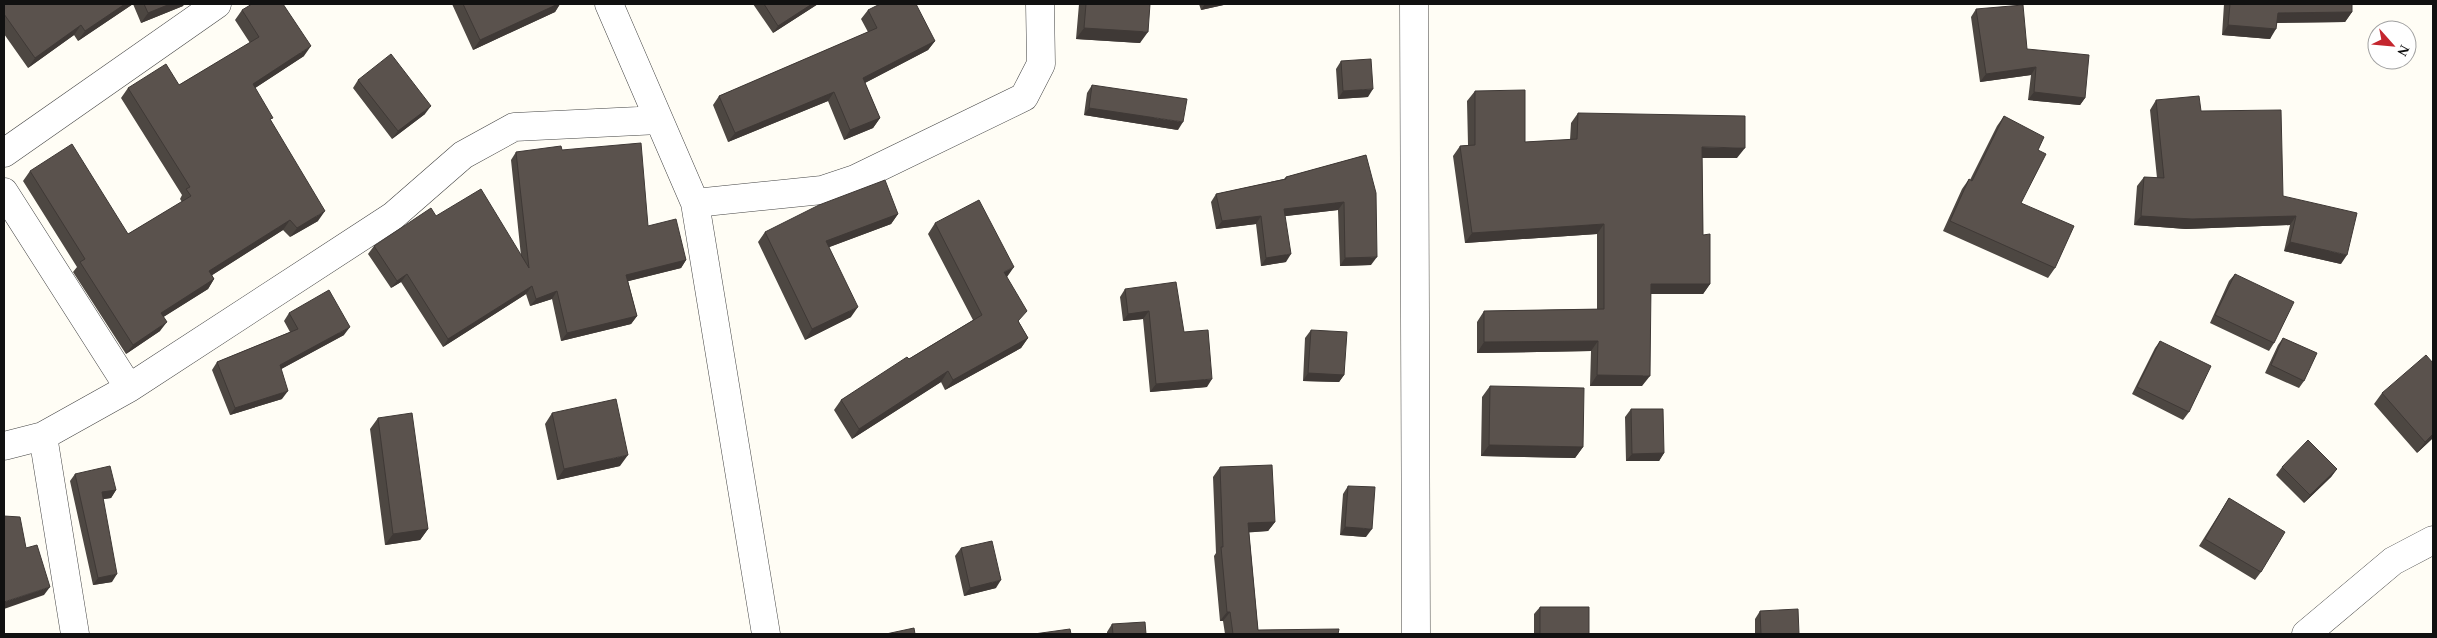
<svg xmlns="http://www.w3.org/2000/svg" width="2437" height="638" viewBox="0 0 2437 638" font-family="Georgia,serif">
<rect width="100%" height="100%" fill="#fffdf5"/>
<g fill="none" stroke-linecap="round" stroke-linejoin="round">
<defs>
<path id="street" d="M 609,4 L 695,203 L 766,634
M 1414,4 L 1416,634
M 4,153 L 217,4
M 4,192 L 129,388
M 695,203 L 822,190 L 855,179 L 1024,97 L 1041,64 L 1040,4
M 43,436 L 75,634
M 4,446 L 43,436 L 129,388 L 393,216 L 463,155 L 514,127 L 659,120
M 2306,634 L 2393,561 L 2433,540"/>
</defs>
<!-- street casing -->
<use href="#street" stroke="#444" stroke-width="29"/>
<!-- street -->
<use href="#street" stroke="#fff" stroke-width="28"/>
</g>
<!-- wall -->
<path fill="#4d4742" d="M 4,4 L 48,5 L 49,4 L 133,4 L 78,41 L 74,35 L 28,68 L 4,34 Z
M 133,4 L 184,4 L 183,6 L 141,23 Z
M 452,4 L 560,4 L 555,12 L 473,50 Z
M 753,4 L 818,4 L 773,33 Z
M 1079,4 L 1150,4 L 1140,43 L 1076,39 Z
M 1199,4 L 1228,4 L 1201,10 Z
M 2224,4 L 2352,4 L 2352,12 L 2345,22 L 2277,23 L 2270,39 L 2222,35 Z
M 1976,9 L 2027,49 L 2085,98 L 2080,105 L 2028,100 L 2031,75 L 1980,82 L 1971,17 Z
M 242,10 L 304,56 L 255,88 L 318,221 L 290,237 L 283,230 L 212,275 L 214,279 L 208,289 L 163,317 L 160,331 L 126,354 L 73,272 L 77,267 L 23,181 L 30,171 L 128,234 L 182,202 L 180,199 L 182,195 L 121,98 L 128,88 L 179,85 L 250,43 L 235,20 Z
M 868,10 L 935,41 L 928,50 L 865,83 L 880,118 L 873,128 L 844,140 L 828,101 L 728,142 L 713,105 L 719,96 L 868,32 L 861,19 Z
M 1341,61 L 1368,97 L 1338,99 L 1336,69 Z
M 358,80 L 425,114 L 392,139 L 353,88 Z
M 1092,85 L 1178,130 L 1084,115 L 1087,93 Z
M 1475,91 L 1525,142 L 1570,140 L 1571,123 L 1578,113 L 1737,158 L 1702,158 L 1703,235 L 1710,284 L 1703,294 L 1651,294 L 1642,386 L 1590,386 L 1591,351 L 1477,353 L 1477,322 L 1484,311 L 1597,309 L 1597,234 L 1465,243 L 1453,156 L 1460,146 L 1468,145 L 1467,101 Z
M 2156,100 L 2201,111 L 2283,196 L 2341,264 L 2284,251 L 2290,225 L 2186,229 L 2134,225 L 2137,186 L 2144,177 L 2157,178 L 2150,110 Z
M 2004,116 L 2038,150 L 2021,203 L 2055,268 L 2048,278 L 1943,231 L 1962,189 L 1969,179 L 1970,180 L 1997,126 Z
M 562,150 L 686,260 L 681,268 L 628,281 L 637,316 L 631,324 L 561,341 L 552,299 L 530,306 L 526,294 L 443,347 L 401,282 L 391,288 L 368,254 L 374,246 L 436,216 L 521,256 L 511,160 L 516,152 Z
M 1366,155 L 1371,265 L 1340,266 L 1338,210 L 1285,216 L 1286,262 L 1261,266 L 1256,224 L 1216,229 L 1211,202 L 1216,194 L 1284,179 L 1286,177 Z
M 898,214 L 891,224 L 829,247 L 851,317 L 805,340 L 758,242 L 765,232 Z
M 935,223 L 1007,277 L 1006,277 L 1019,322 L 1028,338 L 1021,348 L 945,390 L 941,382 L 852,439 L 834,410 L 841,400 L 973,320 L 928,234 Z
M 2235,274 L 2274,343 L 2269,351 L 2210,323 L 2229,281 Z
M 1125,289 L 1184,332 L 1207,387 L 1150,392 L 1143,319 L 1123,321 L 1120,297 Z
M 289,313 L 344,335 L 281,369 L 282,399 L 230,415 L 212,370 L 217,362 L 290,332 L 284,321 Z
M 1311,330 L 1344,375 L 1339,382 L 1303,381 L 1305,338 Z
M 2283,338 L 2304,381 L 2299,388 L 2265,373 L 2278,345 Z
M 2160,341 L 2189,412 L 2183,420 L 2132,394 L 2155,348 Z
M 1490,386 L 1583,447 L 1575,458 L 1481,456 L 1482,397 Z
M 2382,393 L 2433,438 L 2417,453 L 2374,404 Z
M 1631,409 L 1664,453 L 1659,461 L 1626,461 L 1625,417 Z
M 552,413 L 620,466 L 557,480 L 545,424 Z
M 378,418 L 428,529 L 420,540 L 385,545 L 370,429 Z
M 1220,467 L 1275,522 L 1268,531 L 1249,532 L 1258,630 L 1338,634 L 1225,634 L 1223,621 L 1220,621 L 1214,556 L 1216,553 L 1213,477 Z
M 2282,467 L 2337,469 L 2331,477 L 2304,503 L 2276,475 Z
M 75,474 L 116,490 L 111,498 L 103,499 L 112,582 L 93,585 L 70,481 Z
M 1348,486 L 1366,537 L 1340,535 L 1343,494 Z
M 2229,498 L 2261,572 L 2255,580 L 2199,546 Z
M 961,548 L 996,588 L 964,596 L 955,556 Z
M 1540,607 L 1589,634 L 1534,634 L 1534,614 Z
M 1760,611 L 1799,634 L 1755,634 L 1755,619 Z
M 1112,624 L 1146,634 L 1107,634 L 1107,632 Z"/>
<!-- shaded-wall -->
<path fill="#3f3936" d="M 125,4 L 133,4 L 78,41 L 85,31 Z
M 170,4 L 184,4 L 183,6 L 141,23 L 148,13 Z
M 558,4 L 560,4 L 555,12 L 473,50 L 480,40 Z
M 812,4 L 818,4 L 773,33 L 778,26 Z
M 1205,4 L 1228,4 L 1201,10 Z
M 2352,12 L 2345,22 L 2271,23 L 2278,13 Z
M 81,25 L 74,35 L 28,68 L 35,58 Z
M 2228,25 L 2276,29 L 2270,39 L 2222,35 Z
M 1084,28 L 1148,32 L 1140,43 L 1076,39 Z
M 935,41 L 928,50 L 857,87 L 863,78 Z
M 311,46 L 304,56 L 246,94 L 253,84 Z
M 2036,67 L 2031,75 L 1980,82 L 1986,74 Z
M 1373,89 L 1368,97 L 1338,99 L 1343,91 Z
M 834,92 L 828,101 L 728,142 L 735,133 Z
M 2034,92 L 2085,98 L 2080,105 L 2028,100 Z
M 431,106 L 425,114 L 392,139 L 398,131 Z
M 1089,108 L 1183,122 L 1178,130 L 1084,115 Z
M 880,118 L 873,128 L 844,140 L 850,130 Z
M 1702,147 L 1745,148 L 1737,158 L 1695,158 Z
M 1344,202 L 1338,210 L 1278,217 L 1284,209 Z
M 325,211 L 318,221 L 290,237 L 297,228 Z
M 898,214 L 891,224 L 819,251 L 826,241 Z
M 1261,216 L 1256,224 L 1216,229 L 1222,221 Z
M 2141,216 L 2296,216 L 2290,225 L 2186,229 L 2134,225 Z
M 290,220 L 283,230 L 203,281 L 209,271 Z
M 1604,224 L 1597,234 L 1465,243 L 1472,233 Z
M 2290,242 L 2347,255 L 2341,264 L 2284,251 Z
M 1291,254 L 1286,262 L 1261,266 L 1266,258 Z
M 1377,257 L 1371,265 L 1340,266 L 1345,258 Z
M 686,260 L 681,268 L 621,283 L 626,275 Z
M 1014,267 L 1007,277 L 996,283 L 1004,272 Z
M 407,274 L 401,282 L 391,288 L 397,281 Z
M 214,279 L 208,289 L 154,323 L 161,313 Z
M 1651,284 L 1710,284 L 1703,294 L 1644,294 Z
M 532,286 L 526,294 L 443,347 L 448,339 Z
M 557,291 L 552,299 L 530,306 L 536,299 Z
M 858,307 L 851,317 L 805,340 L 812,329 Z
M 1149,311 L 1143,319 L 1123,321 L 1128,314 Z
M 637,316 L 631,324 L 561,341 L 567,333 Z
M 167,322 L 160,331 L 126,354 L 133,345 Z
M 350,327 L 344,335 L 274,373 L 280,365 Z
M 1028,338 L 1021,348 L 945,390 L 953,380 Z
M 1598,341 L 1591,351 L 1477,353 L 1484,342 Z
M 948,371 L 941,382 L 852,439 L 859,429 Z
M 1308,373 L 1344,375 L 1339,382 L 1303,381 Z
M 1597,375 L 1650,376 L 1642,386 L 1590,386 Z
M 1212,379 L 1207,387 L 1150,392 L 1156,384 Z
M 288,391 L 282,399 L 230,415 L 235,408 Z
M 2433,434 L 2433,438 L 2417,453 L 2425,442 Z
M 1489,445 L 1583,447 L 1575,458 L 1481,456 Z
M 1664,453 L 1659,461 L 1626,461 L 1632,454 Z
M 628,455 L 620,466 L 557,480 L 564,469 Z
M 2337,469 L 2331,477 L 2304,503 L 2310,495 Z
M 116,490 L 111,498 L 97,500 L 102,492 Z
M 1275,522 L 1268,531 L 1242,533 L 1248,523 Z
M 1345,527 L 1372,529 L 1366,537 L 1340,535 Z
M 428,529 L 420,540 L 385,545 L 393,534 Z
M 117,574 L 112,582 L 93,585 L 98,578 Z
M 1001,580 L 996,588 L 964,596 L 970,588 Z
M 50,587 L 44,595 L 4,609 L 4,602 Z
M 1227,612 L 1230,612 L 1223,621 L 1220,621 Z"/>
<!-- building -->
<path fill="#5a524d" stroke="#3f3936" d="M 4,4 L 47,4 L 48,5 L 49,4 L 125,4 L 85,31 L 81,25 L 35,58 L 4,14 Z
M 144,4 L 170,4 L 148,13 Z
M 252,4 L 283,4 L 311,46 L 253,84 L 273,118 L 270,119 L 325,211 L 297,228 L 290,220 L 209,271 L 214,279 L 161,313 L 167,322 L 133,345 L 80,262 L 85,259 L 30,171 L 72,144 L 128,234 L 191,196 L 186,189 L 190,187 L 128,88 L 166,64 L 179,85 L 259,37 L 242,10 Z
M 463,4 L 558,4 L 480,40 Z
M 764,4 L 812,4 L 778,26 Z
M 880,4 L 916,4 L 935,41 L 863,78 L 880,118 L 850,130 L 834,92 L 735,133 L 719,96 L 877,28 L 868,10 Z
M 1086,4 L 1150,4 L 1148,32 L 1084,28 Z
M 2230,4 L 2352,4 L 2352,12 L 2278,13 L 2276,29 L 2228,25 Z
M 2023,5 L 2027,49 L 2089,55 L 2085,98 L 2034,92 L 2036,67 L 1986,74 L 1976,9 Z
M 391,54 L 431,106 L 398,131 L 358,80 Z
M 1371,59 L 1373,89 L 1343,91 L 1341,61 Z
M 1092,85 L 1187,99 L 1183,122 L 1089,108 Z
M 1525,90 L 1525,142 L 1577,139 L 1578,113 L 1745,116 L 1745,148 L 1702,147 L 1703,235 L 1710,234 L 1710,284 L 1651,284 L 1650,376 L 1597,375 L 1598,341 L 1484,342 L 1484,311 L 1604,309 L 1604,224 L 1472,233 L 1460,146 L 1475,145 L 1475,91 Z
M 2199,96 L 2201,111 L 2281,110 L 2283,196 L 2357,213 L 2347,255 L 2290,242 L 2296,216 L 2192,219 L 2141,216 L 2144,177 L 2164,178 L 2156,100 Z
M 2004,116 L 2044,137 L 2038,150 L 2046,154 L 2021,203 L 2074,226 L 2055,268 L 1950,221 L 1969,179 L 1972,181 Z
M 641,143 L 648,226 L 676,219 L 686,260 L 626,275 L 637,316 L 567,333 L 557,291 L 536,299 L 532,286 L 448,339 L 407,274 L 397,281 L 374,246 L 431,208 L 436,216 L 481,189 L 529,268 L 516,152 L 561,146 L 562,150 Z
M 1366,155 L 1376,193 L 1377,257 L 1345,258 L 1344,202 L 1284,209 L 1291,254 L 1266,258 L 1261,216 L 1222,221 L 1216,194 L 1286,179 L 1286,177 Z
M 885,180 L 898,214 L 826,241 L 858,307 L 812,329 L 765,232 L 819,205 Z
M 979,200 L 1014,267 L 1004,272 L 1027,311 L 1018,321 L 1028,338 L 953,380 L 948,371 L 859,429 L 841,400 L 907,357 L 909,359 L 982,315 L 935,223 Z
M 2235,274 L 2294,302 L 2274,343 L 2215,315 Z
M 1176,282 L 1184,332 L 1208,330 L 1212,379 L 1156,384 L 1149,311 L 1128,314 L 1125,289 Z
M 329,290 L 350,327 L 280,365 L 288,391 L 235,408 L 217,362 L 298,329 L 289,313 Z
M 1311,330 L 1347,332 L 1344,375 L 1308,373 Z
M 2283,338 L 2317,353 L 2304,381 L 2271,365 Z
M 2160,341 L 2211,366 L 2189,412 L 2137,387 Z
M 2426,355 L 2433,363 L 2433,434 L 2425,442 L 2382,393 Z
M 1490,386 L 1584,388 L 1583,447 L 1489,445 Z
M 616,399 L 628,455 L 564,469 L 552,413 Z
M 1631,409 L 1663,409 L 1664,453 L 1632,454 Z
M 412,413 L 428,529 L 393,534 L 378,418 Z
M 2308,440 L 2337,469 L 2310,495 L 2282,467 Z
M 1272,465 L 1275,522 L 1248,523 L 1258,630 L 1339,629 L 1338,634 L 1233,634 L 1230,612 L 1227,612 L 1221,547 L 1223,547 L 1220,467 Z
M 110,466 L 116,490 L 102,492 L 117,574 L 98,578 L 75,474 Z
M 1348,486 L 1375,487 L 1372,529 L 1345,527 Z
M 2229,498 L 2285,532 L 2261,572 L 2205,539 Z
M 4,516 L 20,517 L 26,548 L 37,545 L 50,587 L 4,602 Z
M 992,541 L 1001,580 L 970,588 L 961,548 Z
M 1540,607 L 1589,607 L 1589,634 L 1540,634 Z
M 1798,609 L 1799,634 L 1761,634 L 1760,611 Z
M 1145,622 L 1146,634 L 1113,634 L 1112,624 Z
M 914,628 L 915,634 L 886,634 Z
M 1070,629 L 1071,634 L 1034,634 Z"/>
<!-- border -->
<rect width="2437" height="638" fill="none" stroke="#111111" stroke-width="10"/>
<!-- north arrow -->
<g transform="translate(2392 45) rotate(117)"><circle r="24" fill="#ffffff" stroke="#a0a0a0"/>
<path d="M0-4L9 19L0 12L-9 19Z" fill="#c4262e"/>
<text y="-8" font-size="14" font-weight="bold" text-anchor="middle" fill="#111111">N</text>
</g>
</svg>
